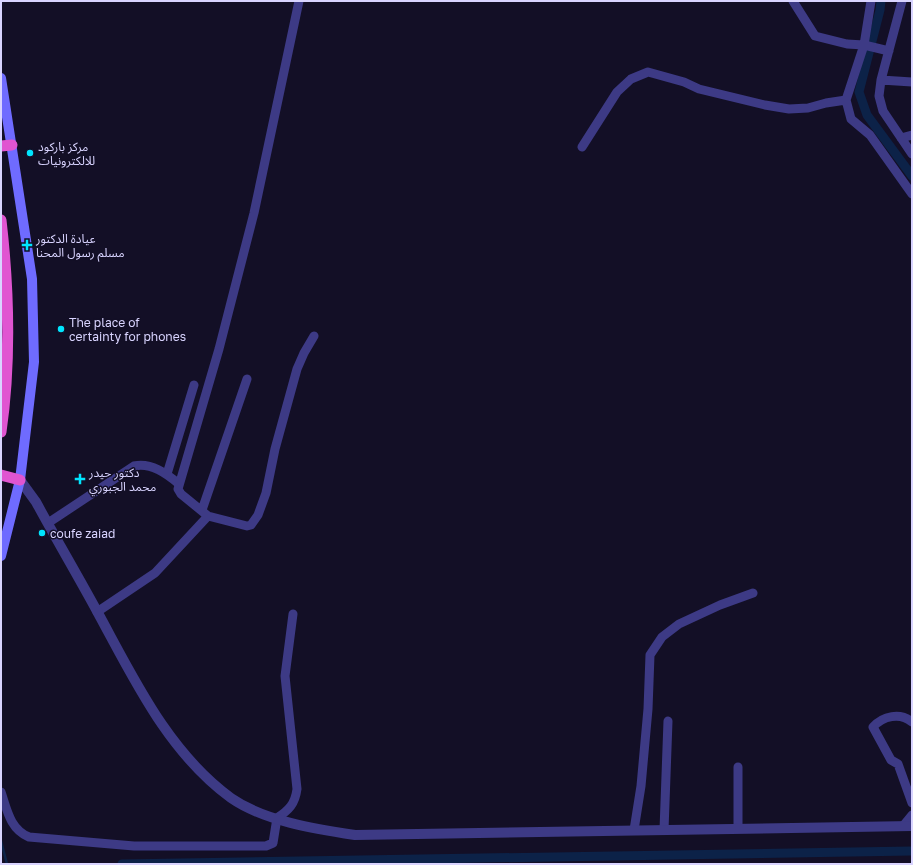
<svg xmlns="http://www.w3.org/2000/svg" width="913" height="865" viewBox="0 0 913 865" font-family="'Golos Text','Noto Sans Arabic',sans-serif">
<rect width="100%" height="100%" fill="#130f26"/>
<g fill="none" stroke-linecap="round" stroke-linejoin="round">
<!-- stream -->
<path stroke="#0c2248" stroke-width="2.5" d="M 1,841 L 7,864"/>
<!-- canal -->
<path stroke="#0c2248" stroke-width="9" d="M 881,1 L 880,10 L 859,92 L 867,115 L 912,176
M 122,864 L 912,851"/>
<!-- minor -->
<path stroke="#3d3a85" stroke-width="9" d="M 299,1 L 254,213 L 219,349 L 178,489 L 181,494 L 208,516 L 247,526 L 251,525 L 258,515 L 266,493 L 275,449 L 297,369 L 304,353 L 314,336
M 793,1 L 815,36 L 847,44 L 864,45 L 889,51
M 871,1 L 864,45 L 846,100 L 851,119 L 870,135 L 912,194
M 902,1 L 881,80 L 879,96 L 883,111 L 912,154
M 881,80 L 912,82
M 901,138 L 912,135
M 582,147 L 617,92 L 631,79 L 648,72 L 684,82 L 699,89 L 765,105 L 789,109 L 808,108 L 826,103 L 846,100
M 167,474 L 194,385
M 202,510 L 247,379
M 48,523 L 134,466 C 151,462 167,474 179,484
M 97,612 L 155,573 L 208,516
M 912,722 C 900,712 883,716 873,727 L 891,760 L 898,764 L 912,803
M 738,767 L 738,828
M 1,792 C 7,810 10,829 29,837 L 134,846 L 266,846 L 273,843 L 277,818 C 289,810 295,804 297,789 L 285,676 L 293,614
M 903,826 L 912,815
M 634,830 L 641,786 L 648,709 L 650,655 L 662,637 L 679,624 L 720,605 L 753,593
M 664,830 L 668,721"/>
<!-- tertiary -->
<path stroke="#3d3a85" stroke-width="10" d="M 20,480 L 36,502 C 56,539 78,576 98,613 C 134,679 168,752 231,798 C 264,821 315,829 355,835 L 912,826"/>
<!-- secondary -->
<path stroke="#6f6bff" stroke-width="10" d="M 1,78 L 32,279 L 34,362 L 20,480 L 1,556"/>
<!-- trunk -->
<path stroke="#e055d1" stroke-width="11" d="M 1,146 L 12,145
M 1,220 C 9,290 11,362 1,432
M 1,475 L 20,480"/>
</g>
<!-- markers -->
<g fill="#00e5ff" stroke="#130f26" stroke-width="1.5">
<circle cx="30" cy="153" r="4"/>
<path d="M25 239h4v4h4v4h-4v4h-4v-4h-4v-4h4z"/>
<circle cx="61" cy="329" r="4"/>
<path d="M78 473h4v4h4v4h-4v4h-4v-4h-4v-4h4z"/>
<circle cx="42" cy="533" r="4"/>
</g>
<g text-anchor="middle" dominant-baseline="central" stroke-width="3" stroke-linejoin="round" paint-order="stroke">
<!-- poi labels -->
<g font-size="12" fill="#d9d4ff" stroke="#130f26" text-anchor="start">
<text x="38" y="146">مركز باركود<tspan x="38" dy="14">للالكترونيات</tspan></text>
<text x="36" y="238">عيادة الدكتور<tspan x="36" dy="14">مسلم رسول المحنا</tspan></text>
<text x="69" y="322">The place of<tspan x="69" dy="14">certainty for phones</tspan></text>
<text x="89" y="472">دكتور حيدر<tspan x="89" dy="14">محمد الجبوري</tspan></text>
<text x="50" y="533">coufe zaiad</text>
</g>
</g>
<!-- border -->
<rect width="913" height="865" fill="none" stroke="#d9d4ff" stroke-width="4"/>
</svg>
